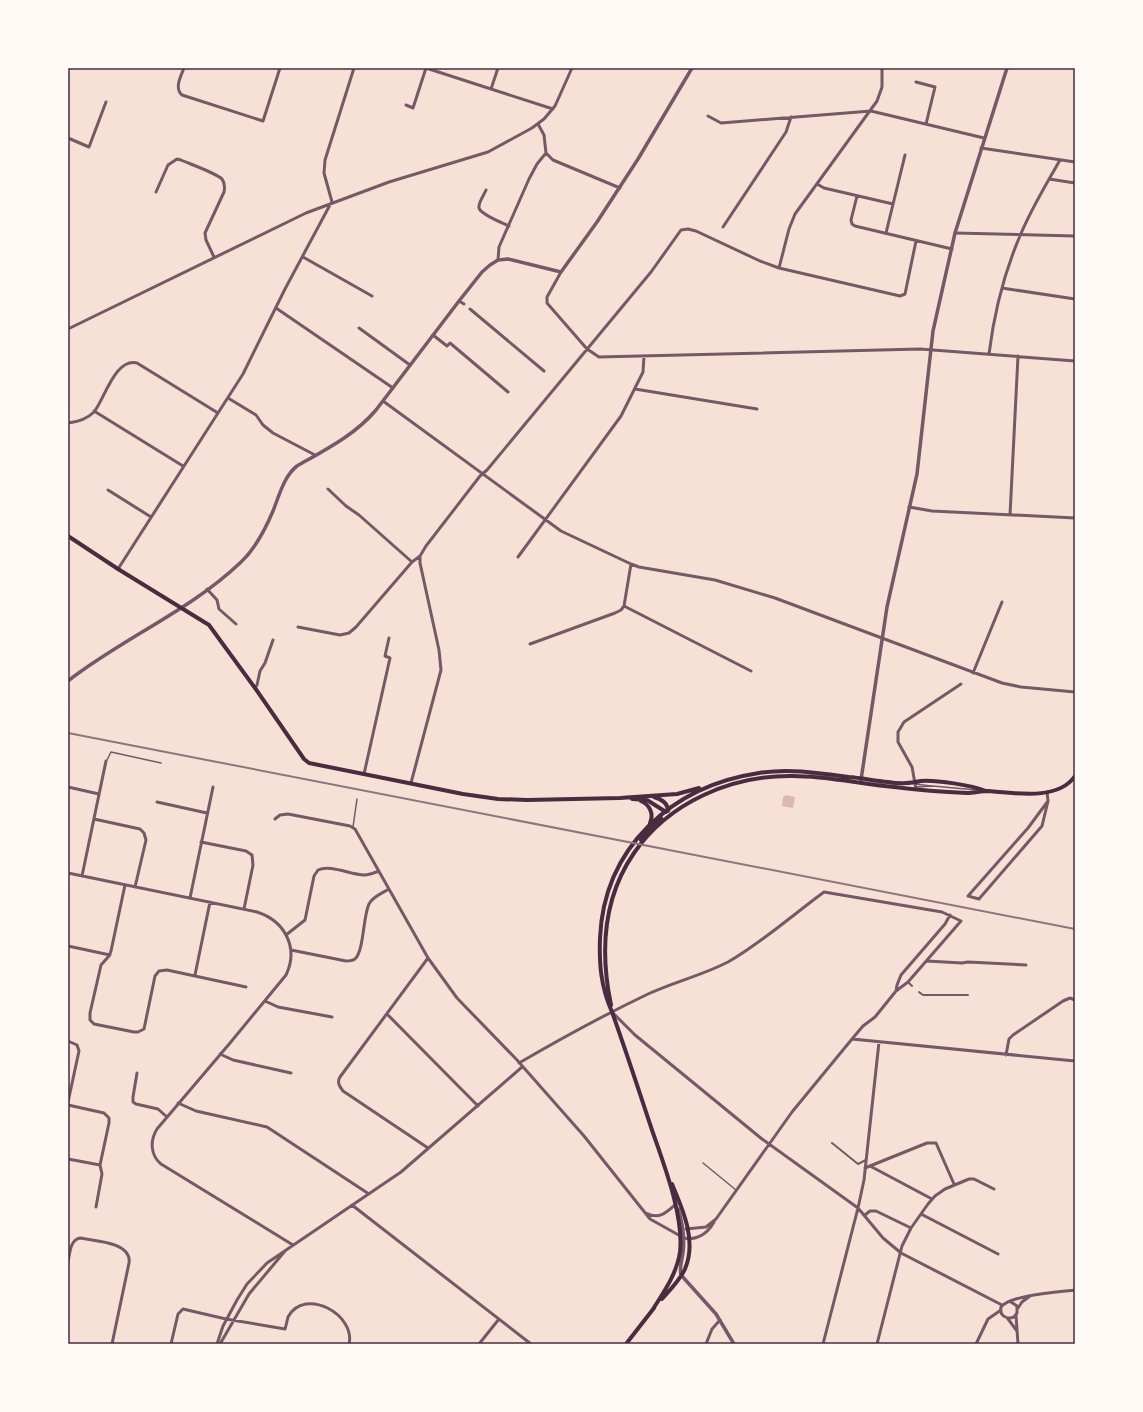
<svg xmlns="http://www.w3.org/2000/svg" width="1143" height="1412" viewBox="0 0 1143 1412" font-family="Literata,serif">
<rect width="100%" height="100%" fill="#f7e1d7"/>
<!-- water -->
<path fill="#dcb8b0" d="M 786,795 L 795,797 L 793,808 L 782,806 L 783,797 Z"/>
<g fill="none" stroke-linecap="round" stroke-linejoin="round">
<!-- service -->
<path stroke="#755966" stroke-width="1.5" d="M 68,707 L 69,708
M 107,760 L 111,752 L 161,763
M 915,784 L 931,786
M 916,787 L 933,786 L 976,790
M 353,827 L 357,799
M 703,1163 L 736,1190"/>
<!-- pedestrian -->
<path stroke="#755966" stroke-width="2" d="M 908,982 L 912,986
M 919,992 L 923,995 L 968,995
M 832,1143 L 858,1164 L 866,1160"/>
<!-- minor -->
<path stroke="#755966" stroke-width="3" d="M 184,68 C 181,76 174,88 182,95 L 263,121 L 280,68
M 426,68 L 553,109
M 916,82 L 935,87 L 926,124
M 491,89 L 498,68
M 406,105 L 413,108 L 426,68
M 708,116 L 721,123 L 871,111 L 984,138
M 68,138 L 89,147 L 106,102
M 981,148 L 1075,162
M 546,153 L 553,160 L 620,188
M 1049,179 L 1075,183
M 817,184 L 824,188 L 893,204
M 486,190 C 484,195 478,203 479,208 C 481,215 503,223 509,226
M 156,192 L 168,165 L 177,159 L 181,160 C 190,164 216,173 222,179 C 225,183 225,187 224,192 L 205,233 L 206,240 L 214,257
M 857,196 L 851,220 L 852,224 L 855,226 L 952,249
M 332,202 L 324,173 L 325,160 L 354,68
M 723,227 L 786,132 L 791,117
M 886,233 L 905,155
M 955,233 L 1075,236
M 303,257 L 372,296
M 498,260 L 499,247 L 529,179 L 537,164 L 546,153 L 544,135 L 538,124
M 779,268 L 789,229 L 795,214 L 877,101 L 882,87 L 882,68
M 561,272 L 547,297 L 547,303 L 587,349 L 599,357 L 920,349 L 1075,361
M 1002,288 L 1075,299
M 459,301 L 464,304
M 276,308 L 393,388
M 470,309 L 544,371
M 359,328 L 410,365
M 68,329 L 306,213 L 389,182 L 488,152 L 532,128 L 544,119 L 555,106 L 572,68
M 433,335 L 447,346 L 450,343 L 508,392
M 989,354 C 994,314 1004,273 1020,236 C 1031,209 1046,185 1060,160
M 635,389 L 757,409
M 228,398 L 256,415 L 263,425 L 273,433 L 315,455
M 383,401 L 561,531 L 631,564 L 639,567 L 715,580 L 775,598 L 1002,683 L 1021,687 L 1075,692
M 94,411 L 183,466
M 68,423 C 77,422 87,419 94,412 C 105,398 115,358 137,363 L 218,413
M 328,489 L 346,506 L 359,515 L 412,562
M 108,490 L 151,517
M 909,507 L 932,511 L 1075,518
M 1010,515 L 1018,356
M 518,557 L 621,416 L 643,372 L 644,356
M 631,564 L 624,606 L 751,671
M 118,569 L 243,374 L 285,289 L 331,203
M 207,589 L 217,600 L 219,609 L 236,624
M 298,627 L 340,635 L 349,633 L 356,627 L 412,562 L 420,556 L 426,546 L 480,476 L 487,470 L 651,272 L 681,230 L 688,229 L 696,231 L 760,261 L 779,268 L 900,296 L 905,294 L 916,241
M 530,644 L 615,613 L 621,610 L 624,606
M 973,673 L 1002,602
M 255,688 L 257,685 L 260,671 L 265,663 L 273,640
M 364,774 L 390,658 L 385,656 L 389,638
M 411,783 L 441,670 L 439,650 L 420,563 L 420,556
M 68,787 L 99,794
M 916,789 L 912,767 L 898,742 L 898,732 L 904,722 L 961,684
M 1047,792 L 1048,801 L 1042,826 L 979,899 L 968,896 L 1028,828 L 1048,801
M 157,802 L 207,813
M 94,819 L 140,829 L 144,833 L 146,840 L 135,887
M 275,819 L 280,815 L 288,814 L 350,826 L 355,829 L 428,958 L 457,998 L 517,1060 L 584,1136 L 650,1219 L 684,1238 C 697,1241 708,1233 714,1222
M 201,842 L 246,851 L 252,855 L 253,865 L 244,909
M 68,873 L 257,912 C 285,921 299,948 286,975 L 230,1043 L 157,1129 C 150,1140 150,1155 161,1164 L 293,1245
M 82,876 L 106,761
M 125,885 L 111,951 L 109,956 L 101,965 L 90,1013 L 90,1020 L 94,1024 L 134,1032 L 138,1032 L 144,1029 L 155,976 L 159,971 L 167,970 L 246,987
M 190,898 L 213,787
M 286,935 L 305,920 L 314,876 L 318,870 C 330,864 351,875 364,875 C 369,875 374,873 379,871
M 68,946 L 110,955
M 291,950 L 346,961 C 349,961 352,961 355,959 C 364,951 363,916 369,904 C 372,897 382,893 389,889
M 927,961 L 962,963 L 968,962 L 1026,965
M 195,975 L 210,902
M 896,991 L 897,985 L 901,975 L 945,924 L 950,915
M 265,1001 L 278,1007 L 332,1017
M 613,1013 L 635,1035 L 762,1139 L 858,1208 L 883,1238 L 901,1253 L 1002,1305
M 387,1014 L 478,1106
M 852,1039 L 1075,1061
M 68,1041 L 77,1045 L 79,1051 L 68,1102
M 220,1054 L 233,1060 L 291,1073
M 1006,1055 L 1009,1039 L 1013,1035 L 1063,1001 L 1070,998 L 1075,1000
M 519,1063 C 562,1038 604,1015 648,994 C 674,982 703,975 728,962 C 760,944 794,914 824,892 L 942,912 L 961,921 L 908,982 L 896,991 L 875,1017 L 863,1026 L 852,1039 L 792,1112 L 716,1219 L 706,1227 L 686,1229
M 137,1073 L 133,1097 L 133,1102 L 136,1104 L 158,1109 L 167,1117
M 178,1103 L 196,1111 L 267,1127 L 369,1194
M 68,1105 L 104,1113 L 109,1118 L 109,1123 L 100,1165 L 102,1174 L 96,1207
M 428,1148 L 343,1091 C 339,1086 337,1082 340,1077 L 428,958
M 68,1159 L 100,1165
M 870,1166 L 932,1199
M 865,1168 L 927,1143 L 936,1143 L 954,1184
M 352,1205 L 531,1344
M 646,1213 C 659,1220 666,1213 676,1204
M 921,1214 L 998,1254
M 865,1215 L 870,1211 L 876,1211 L 911,1228
M 68,1262 C 70,1253 70,1240 80,1238 C 95,1241 132,1242 129,1263 L 112,1344
M 1011,1302 L 1017,1306 L 1017,1313 L 1014,1317 C 1006,1320 999,1315 1001,1307 C 1010,1295 1059,1292 1075,1290
M 1018,1308 L 1022,1302 L 1030,1296
M 1016,1315 L 1018,1344
M 1008,1319 L 1017,1331
M 171,1344 L 178,1314 L 183,1309 L 226,1319 L 285,1329 C 286,1326 287,1321 288,1317 C 305,1286 356,1315 349,1344
M 217,1344 L 223,1326 L 237,1300 L 247,1284 L 267,1263 L 401,1172 L 522,1067
M 220,1344 L 249,1294 L 285,1251
M 479,1344 L 499,1319
M 706,1344 L 712,1329 L 720,1320
M 823,1344 L 858,1208 L 864,1180 L 879,1042
M 877,1344 L 902,1246 L 911,1228 L 928,1204 L 935,1196 L 945,1189 L 969,1179 L 974,1179 L 994,1189
M 976,1344 L 988,1319 L 1001,1310"/>
<!-- tertiary -->
<path stroke="#755966" stroke-width="3.5" d="M 68,681 C 123,638 190,611 241,562 C 256,548 265,530 273,511 C 279,496 284,476 297,466 C 325,450 355,435 376,410 L 459,301 L 482,272 L 490,265 L 498,260 L 508,259 L 561,272 L 597,222 L 638,159 L 692,68
M 861,780 L 887,607 L 917,474 L 933,331 L 955,233 L 1007,68
M 678,1209 C 683,1224 685,1237 683,1253 C 682,1260 679,1268 681,1275 L 716,1314 L 734,1344"/>
<!-- secondary -->
<path stroke="#4a2c40" stroke-width="4" d="M 68,536 L 118,569 L 209,625 L 255,688 L 304,759 L 309,763 L 463,794 L 498,799 L 527,800 L 620,798 L 677,794 L 699,788
M 654,797 C 661,799 668,803 668,811
M 632,799 L 647,800 L 666,812
M 641,801 C 650,805 654,814 650,823
M 641,840 L 661,818
M 611,1005 C 600,952 603,898 634,853 C 669,802 732,775 793,776 C 827,776 860,784 894,787 C 918,790 943,792 967,793 C 974,793 981,791 989,791 C 1015,793 1058,801 1075,776
M 662,1299 C 670,1290 680,1280 685,1269 C 697,1241 683,1210 672,1184
M 653,1309 C 664,1292 677,1273 680,1252 C 684,1216 664,1165 652,1130 C 639,1091 626,1051 612,1012 C 601,987 599,965 600,938 C 604,847 672,786 759,773 C 789,768 820,773 849,777 C 862,778 875,781 888,782 C 894,783 900,784 906,783 C 911,783 916,782 921,781 C 937,780 971,785 986,791
M 626,1344 L 654,1308"/>
<!-- rail -->
<path stroke="#8f747c" stroke-width="2" d="M 68,733 L 1075,929"/>
</g>
<!-- border -->
<rect width="1143" height="1412" fill="none" stroke="#fffaf5" stroke-width="138"/>
<rect x="69" y="69" width="1005" height="1274" fill="none" stroke="#4a2c40" stroke-width="1.5"/>
</svg>
